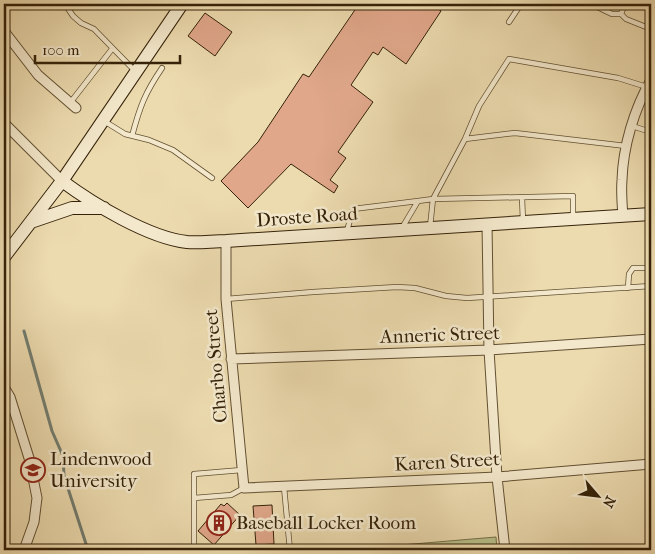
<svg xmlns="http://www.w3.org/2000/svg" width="655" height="554" viewBox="0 0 655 554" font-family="'IM FELL French Canon',serif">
<rect width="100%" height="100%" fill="#ecdbaf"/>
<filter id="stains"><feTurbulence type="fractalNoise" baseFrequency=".004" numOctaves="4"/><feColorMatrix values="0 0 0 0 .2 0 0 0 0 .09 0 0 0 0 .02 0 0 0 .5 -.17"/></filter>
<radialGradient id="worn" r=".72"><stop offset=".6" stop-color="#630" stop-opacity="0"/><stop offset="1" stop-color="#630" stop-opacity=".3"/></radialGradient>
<!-- green -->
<path fill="#b8c08a" stroke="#76714a" d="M 496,537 L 497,550 L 342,550 Z"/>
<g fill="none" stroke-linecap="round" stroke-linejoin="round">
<!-- stream -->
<path stroke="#727d70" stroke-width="3" d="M 24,331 L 52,431 L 63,456 L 64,476 L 88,550"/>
</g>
<!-- building -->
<path fill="#e0a78a" stroke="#352209" d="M 359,4 L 432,4 L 441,11 L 406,64 L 383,47 L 378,55 L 373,52 L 351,85 L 373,102 L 338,152 L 346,158 L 330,180 L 338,186 L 334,193 L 291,164 L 248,208 L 221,181 L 258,142 L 303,74 L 309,77 Z
M 205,13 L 232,32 L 215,56 L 188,36 Z
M 227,503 L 240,515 L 214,545 L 198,531 L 221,504 L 224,506 Z
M 272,505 L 274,544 L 256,545 L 253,506 Z"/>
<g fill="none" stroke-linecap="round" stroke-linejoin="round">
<defs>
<path id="lane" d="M 65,4 L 73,16 L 81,23 L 94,29 L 134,70
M 591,4 L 612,14 L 621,14
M 625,4 L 621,14 L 626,19 L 651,29
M 509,22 L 521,4
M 70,103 L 112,49
M 104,121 L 125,134 L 149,140 L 173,150 L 212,178
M 632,126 L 651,132
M 132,136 C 140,106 145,93 162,68
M 465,139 L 479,106 L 509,59 L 618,78 L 647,87
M 522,198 L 523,221
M 430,227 L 433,199 L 465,139 L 515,133 L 626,146
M 402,228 L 418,201 L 433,199 L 573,196 L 573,217
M 347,231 L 353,209 L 418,201
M 628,288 L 629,274 L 633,268 L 651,268
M 226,299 L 313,292 L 397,287 L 415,288 L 446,296 L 467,298 L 651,286
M 284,487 L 290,550
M 194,498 L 231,495 L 244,488
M 202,550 L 194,547 L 194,474 L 242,470"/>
<path id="street" d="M 4,31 L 38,75 L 76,108
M 4,123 L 62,181
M 623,216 C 622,204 621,192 622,180 C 623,147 634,109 651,80
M 487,224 L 489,350 L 497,477 L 505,550
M 226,241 L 226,299 L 244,488 L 497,477 L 651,464
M 231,359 L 489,350 L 651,339
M 4,387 L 10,397 L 29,458 L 37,498 L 34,522 L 24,550"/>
<path id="secondary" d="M 62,181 C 93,204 149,238 187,242 C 200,243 213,241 226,241 L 651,214
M 31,222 L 72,208 L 104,208
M 4,257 L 62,181 L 182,4"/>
</defs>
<!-- lane casing -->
<use href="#lane" stroke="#635032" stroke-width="6"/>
<!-- street casing -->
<use href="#street" stroke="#635032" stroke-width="11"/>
<!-- secondary casing -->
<use href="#secondary" stroke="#352209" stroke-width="14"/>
<!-- lane -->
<use href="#lane" stroke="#f3e8cb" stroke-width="4.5"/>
<!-- street -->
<use href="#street" stroke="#f3e8cb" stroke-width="9"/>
<!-- secondary -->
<use href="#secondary" stroke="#f3e8cb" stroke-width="12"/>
</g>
<!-- icons -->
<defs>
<symbol id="university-ring" viewBox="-11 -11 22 22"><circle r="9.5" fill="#f3e8cb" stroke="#8f2418" stroke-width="1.5"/><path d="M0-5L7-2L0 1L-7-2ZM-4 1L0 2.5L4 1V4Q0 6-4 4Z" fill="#8f2418"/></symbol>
<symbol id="building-ring" viewBox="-11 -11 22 22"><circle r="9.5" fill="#f3e8cb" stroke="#8f2418" stroke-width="1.5"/><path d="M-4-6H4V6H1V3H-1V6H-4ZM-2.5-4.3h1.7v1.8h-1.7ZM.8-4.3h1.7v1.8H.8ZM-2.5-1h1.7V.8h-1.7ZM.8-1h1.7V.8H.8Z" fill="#8f2418"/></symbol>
</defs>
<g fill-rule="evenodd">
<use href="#university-ring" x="19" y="456" width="28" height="28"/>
<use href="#building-ring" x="205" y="509" width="28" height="28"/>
</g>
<g text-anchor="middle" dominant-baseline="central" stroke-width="5" stroke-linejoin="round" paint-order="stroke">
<!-- street labels -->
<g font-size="19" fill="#352209" stroke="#f3e8cb">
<text transform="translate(307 217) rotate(-4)">Droste Road</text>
<text transform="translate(440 335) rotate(-2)">Anneric Street</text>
<text transform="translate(216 366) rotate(-95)">Charbo Street</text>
<text transform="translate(447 462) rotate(-3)">Karen Street</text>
</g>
<!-- poi labels -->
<g font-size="19" fill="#352209" stroke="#f3e8cb" text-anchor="start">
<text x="50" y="459">Lindenwood<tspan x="50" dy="22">University</tspan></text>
<text x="236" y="523">Baseball Locker Room</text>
</g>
</g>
<!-- margin -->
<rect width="655" height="554" fill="none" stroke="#ecdbaf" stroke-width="20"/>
<rect x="5" y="5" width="645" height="544" fill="none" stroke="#352209" stroke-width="2.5"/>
<rect x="10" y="10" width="635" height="534" fill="none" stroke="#352209"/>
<!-- north arrow -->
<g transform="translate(598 496) rotate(118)" stroke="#f3e8cb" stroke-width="4" paint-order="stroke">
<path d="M0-4L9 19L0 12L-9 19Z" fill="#352209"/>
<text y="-8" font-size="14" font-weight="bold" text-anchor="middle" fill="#352209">N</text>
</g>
<!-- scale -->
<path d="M35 55v8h145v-8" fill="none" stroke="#352209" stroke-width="2.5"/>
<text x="42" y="55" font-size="15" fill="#352209" stroke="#f3e8cb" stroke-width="4" paint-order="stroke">100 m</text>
<rect width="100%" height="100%" filter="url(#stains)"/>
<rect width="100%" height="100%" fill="url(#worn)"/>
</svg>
